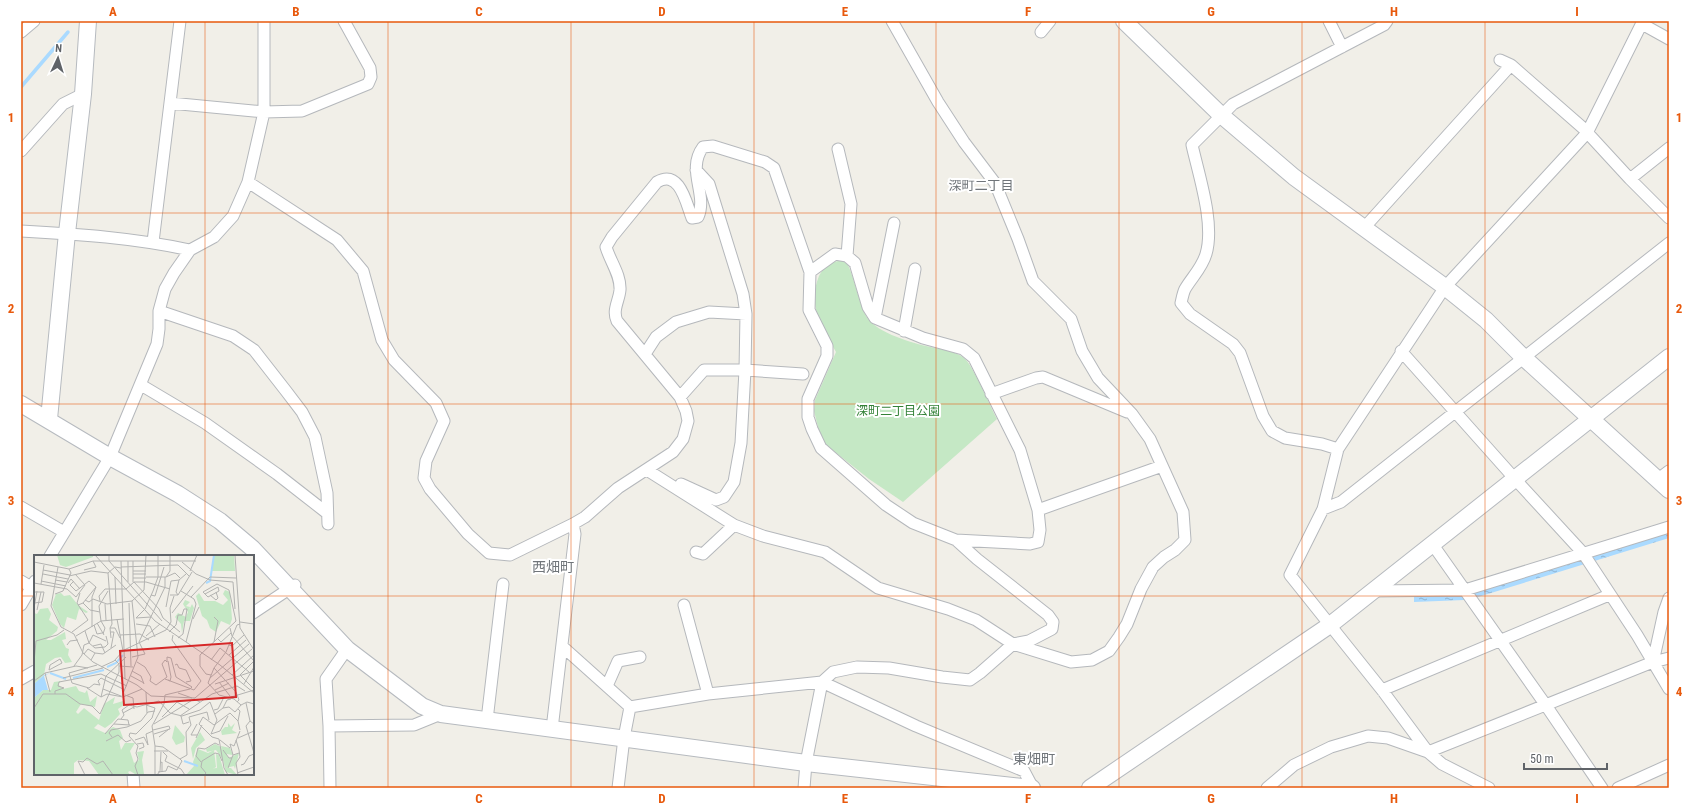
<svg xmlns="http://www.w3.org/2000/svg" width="1690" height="809" viewBox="0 0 1690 809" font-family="'Roboto Condensed','Noto Sans JP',sans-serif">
<defs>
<pattern id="water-ripples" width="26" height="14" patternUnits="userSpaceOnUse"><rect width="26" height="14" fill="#aadaff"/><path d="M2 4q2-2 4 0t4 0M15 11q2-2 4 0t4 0" fill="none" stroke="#8eb4d2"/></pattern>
</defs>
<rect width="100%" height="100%" fill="#f1efe8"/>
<!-- green -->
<path fill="#c5e8c5" d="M 838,261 L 843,261 L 848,265 C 855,281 858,299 865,314 C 872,331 909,342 926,346 C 937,349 954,350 964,358 C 973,365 990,406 997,419 L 903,502 L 869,479 L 825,444 L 818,427 L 814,411 L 815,400 L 836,352 C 822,326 807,306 819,276 C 822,269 831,262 838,261 Z"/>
<!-- water -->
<path fill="url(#water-ripples)" d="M 1669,533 L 1669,538 L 1478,597 L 1464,600 L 1414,602 L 1414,597 L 1464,595 Z"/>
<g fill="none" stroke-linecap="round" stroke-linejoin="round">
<!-- stream -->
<path stroke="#aadaff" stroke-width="3.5" d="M 21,87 L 68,32"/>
<defs>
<path id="street" d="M 1329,21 L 1342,47
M 1642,24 L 1669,39
M 21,32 L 34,21
M 1041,32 L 1050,21
M 1500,60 L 1511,65 L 1583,128 L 1630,179 L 1669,218
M 170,103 L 264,112 L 302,111 L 368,84 L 371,77 L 370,68 L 344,21
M 838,149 L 851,204 L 847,256
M 21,151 L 63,104 L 83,94
M 1630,179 L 1669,148
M 248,182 L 337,240 L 363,271 L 382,340 L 394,360 L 436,403 L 444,421 L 426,461 L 424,478 L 430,489 L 468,534 L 489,553 L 510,555 L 573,524 L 585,517 L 618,488 L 673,452 L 683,439 L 688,421 L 686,411 L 680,397 L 617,321 C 612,310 619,301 620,290 C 621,275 610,261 606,247 L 612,237 L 657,182 C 680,169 686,203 692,218 L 698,217 C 708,194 686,170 703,147 L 713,146 L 765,162 L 774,168 L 810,272 L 809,310 L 827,346 L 827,356 L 808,399 L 808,417 L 812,429 L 821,448 L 886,505 L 913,523 L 956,540 L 1030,544 L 1038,542 L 1040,530 L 1038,510 L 1020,450 L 974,358 L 963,349 L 923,338 L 875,318 L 868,307 L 855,263 L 847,256 L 835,254 L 810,272
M 1363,229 L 1511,65
M 21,231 C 78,234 135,238 190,250
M 153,242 L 180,21
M 159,311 L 233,336 L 254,350 L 286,391 L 302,412 L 315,437 L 327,493 L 328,524
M 875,318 L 894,223
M 904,331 L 915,269
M 1401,351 L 1515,479 L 1583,553 L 1637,635 L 1669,689
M 645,354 L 656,337 L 676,322 L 709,312 L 746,314
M 141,385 L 205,423 L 277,474 L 327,513
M 991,394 L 1036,378 L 1043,377 L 1127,412
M 680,397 L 704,370 L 745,370 L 803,374
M 1338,449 L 1322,444 L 1285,438 L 1272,431 L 1263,416 L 1240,353 L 1233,344 L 1190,314 L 1181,303 C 1182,299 1183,293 1185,289 C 1192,277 1202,268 1206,254 C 1215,224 1199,176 1192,145 L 1233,104 L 1384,25 L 1387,21
M 647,470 L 734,525 L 763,536 L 825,552 L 878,588 L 948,609 L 976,620 L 1013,644 L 1071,662 L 1092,660 L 1109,651 L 1119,637 L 1127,624 L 1141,589 L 1153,567 L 1164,557 L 1175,550 L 1185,540 L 1183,512 L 1150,439 L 1132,414 L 1098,378 L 1082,351 L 1071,319 L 1033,281 L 1018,239 L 995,183 L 964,142 L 938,102 L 892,21
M 1657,480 L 1669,471
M 681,484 L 716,500 L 724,497 L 734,482 L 741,443 L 745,370 L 746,314 L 743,294 L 709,184 L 696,170
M 21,507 L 64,532
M 1323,509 L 1341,502 L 1669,243
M 1038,510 L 1162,466
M 1433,545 L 1545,704 L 1602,788
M 696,552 L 703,554 L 734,525
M 50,556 L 110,457 L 157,344 L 159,329 L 159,311 L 165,289 L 174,273 L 190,250 L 214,237 L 233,216 L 248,182 L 264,112 L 264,21
M 21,581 L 31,587
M 1374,591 L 1465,590 L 1669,527
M 21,605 L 35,581
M 684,605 L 708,694
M 253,613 L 295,585
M 563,647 L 630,707
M 1653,662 L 1664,612 L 1669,598
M 21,679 L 35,671
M 607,686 L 618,661 L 640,657
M 1382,690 L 1609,595
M 630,707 L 708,694 L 822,682 L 916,726 L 1024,771 L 1033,788
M 487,720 L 503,584
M 329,726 L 414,725 L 441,714
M 552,729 L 575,534 L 573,524
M 133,774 L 134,788
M 330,788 L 329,726 L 326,679 L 347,649
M 618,788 L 624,738 L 630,707
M 804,788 L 806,763 L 822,682 L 833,672 L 857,667 L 889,668 L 942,677 L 970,680 L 980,673 L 1013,644 L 1029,641 L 1052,629 L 1053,622 L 1048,615 L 977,559 L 956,540
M 1267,788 L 1294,765 L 1331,747 L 1368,736 L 1388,738 L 1428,752 L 1653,662 L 1669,658
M 1489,788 L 1442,764 L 1428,752 L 1382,690 L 1290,575 L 1323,509 L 1338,449 L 1445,287 L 1587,133 L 1643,21
M 1618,788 L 1669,765"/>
<path id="secondary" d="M 1124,21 L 1221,115 L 1294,177 L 1445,287 L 1486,320 L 1523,357 L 1669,490
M 21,404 L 110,457 L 178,494 L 220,521 L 252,548 L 347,649 L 422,706 L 441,714 L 806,763 L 1032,788
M 49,419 L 67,233 L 83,94 L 88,21
M 1090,788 L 1330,625 L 1669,357"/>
</defs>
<!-- street casing -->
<use href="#street" stroke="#b5b8bc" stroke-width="13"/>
<!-- secondary casing -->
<use href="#secondary" stroke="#b6babf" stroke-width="18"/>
<!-- street -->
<use href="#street" stroke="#fff" stroke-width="11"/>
<!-- secondary -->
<use href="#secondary" stroke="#fff" stroke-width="16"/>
</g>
<!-- grid -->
<path fill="none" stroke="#e8590c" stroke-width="1" stroke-opacity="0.55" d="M 205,21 L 205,556M 388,21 L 388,788M 571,21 L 571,788M 754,21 L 754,788M 936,21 L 936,788M 1119,21 L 1119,788M 1302,21 L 1302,788M 1485,21 L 1485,788M 21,213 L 1669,213M 21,404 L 1669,404M 21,596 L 35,596M 253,596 L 1669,596M 205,774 L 205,788"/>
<g text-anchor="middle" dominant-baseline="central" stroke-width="4" stroke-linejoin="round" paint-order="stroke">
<!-- park labels -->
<g font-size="12" fill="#348238" stroke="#fff">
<text x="898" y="411">深町二丁目公園</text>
</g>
<!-- neighbourhood labels -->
<g font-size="13" fill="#70757a" stroke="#fff">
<text x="981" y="185">深町二丁目</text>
</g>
<!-- quarter labels -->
<g font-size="14" fill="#70757a" stroke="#fff">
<text x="553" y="567">西畑町</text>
<text x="1034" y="759">東畑町</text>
</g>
</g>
<!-- overview -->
<g transform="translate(34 555)">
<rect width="220" height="220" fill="#f1efe8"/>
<path d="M 191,35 L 196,37 L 198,64 L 196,70 L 187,66 L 182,77 L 176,73 L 173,65 L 168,61 L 162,41 L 165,38 L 170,46 L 181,46 L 189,50 L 194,45 L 189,39 ZM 27,38 L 30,41 L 36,40 L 44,50 L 54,57 L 52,58 L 45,54 L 42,65 L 33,62 L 30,73 L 26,69 L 18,50 L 22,39 ZM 151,45 L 156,47 L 152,51 L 156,52 L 155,55 L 158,49 L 160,53 L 156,66 L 150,66 L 148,78 L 147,69 L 141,62 L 144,58 L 152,62 L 154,57 L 149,49 ZM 14,53 L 17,59 L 15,65 L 24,72 L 23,76 L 12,85 L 17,85 L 31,77 L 32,84 L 28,85 L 32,93 L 35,94 L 34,100 L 38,107 L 31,108 L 27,102 L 21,103 L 12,109 L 10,120 L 0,129 L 0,58 L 3,59 L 6,54 ZM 27,126 L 24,129 L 29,134 L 42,131 L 45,136 L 51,138 L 53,135 L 56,147 L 63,141 L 61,152 L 47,149 L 42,157 L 44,159 L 50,153 L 65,165 L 70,149 L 81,142 L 79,149 L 89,146 L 90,150 L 84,154 L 86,159 L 78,168 L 71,173 L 64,169 L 60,173 L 71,178 L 79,172 L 86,175 L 89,183 L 85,186 L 87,195 L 91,188 L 101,188 L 96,196 L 100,208 L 105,205 L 103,197 L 110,196 L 108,205 L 110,219 L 101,219 L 96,216 L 94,217 L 96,220 L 65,220 L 55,206 L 44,205 L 40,208 L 40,220 L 0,220 L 0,143 L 9,135 L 17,135 L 20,127 ZM 141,170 L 151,182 L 150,187 L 142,190 L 138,183 ZM 166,177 L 171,185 L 162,193 L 159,204 L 157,193 ZM 181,189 L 187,192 L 189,197 L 187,191 L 196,193 L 199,200 L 192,199 L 195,203 L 205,198 L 201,214 L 200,211 L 192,213 L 197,213 L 203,220 L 192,217 L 189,205 L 182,195 L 173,197 L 172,194 ZM 182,199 L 185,200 L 191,220 L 170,220 L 172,214 L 183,213 Z" fill="#c5e8c5"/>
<path d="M 23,0 L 59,0 L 59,2 L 32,12 L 26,10 ZM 180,0 L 200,0 L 201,16 L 178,16 ZM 194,168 L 197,172 L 201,168 L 198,175 L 203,178 L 188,180 L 187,176 L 191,172 L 194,172 ZM 164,194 L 174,198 L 180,195 L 182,212 L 169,220 L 152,220 L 160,211 L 159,207 Z" fill="#c5e8c5"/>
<path d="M 16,118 L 10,121 L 14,135 L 9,135 L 0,143 L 0,129 L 10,120 Z" fill="#aadaff"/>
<path fill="none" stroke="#aadaff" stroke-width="2" d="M 172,28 L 176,26 L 180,0M 73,112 L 82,108 L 89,100M 16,118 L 32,124M 39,123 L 70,115M 150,206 L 164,211"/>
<path fill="none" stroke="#b3b3b1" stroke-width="1" d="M 61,0 L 121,66 L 186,110 L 220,138M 75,0 L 75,6 L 128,66M 201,0 L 206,73 L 220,95M 87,6 L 91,124M 99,6 L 99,27M 0,7 L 35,14 L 59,6 L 162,6M 148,7 L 162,19 L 176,25 L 199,27 L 201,54M 24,12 L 17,51 L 27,72 L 40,79 L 49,98 L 59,107 L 103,130 L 117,141 L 161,143 L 218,94M 87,12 L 144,10 L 155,21M 9,15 L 36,20M 50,15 L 62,12 L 59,6M 99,16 L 112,16M 156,16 L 163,0M 74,18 L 78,69 L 76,73 L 77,83M 9,19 L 34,24M 41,19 L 51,30M 99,19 L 112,19M 35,21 L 57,16 L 74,18 L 81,12 L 87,13M 81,22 L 82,49M 112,22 L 132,22 L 136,16 L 136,0M 132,22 L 141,18 L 146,23M 99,23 L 112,23M 21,25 L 33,27M 7,26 L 32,31M 40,26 L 36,30 L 42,36 L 55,26 L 62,32M 94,27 L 94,6M 100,27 L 125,54 L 129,63 L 146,77M 0,28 L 33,34 L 42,42 L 51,30M 34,28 L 37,24 L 46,34M 7,29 L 10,10M 147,36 L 160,44 L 162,49 L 152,87M 0,37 L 10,37 L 8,47 L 0,48M 21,39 L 29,36 L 37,18 L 35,14M 171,39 L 184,32M 117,40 L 121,41 L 130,12M 136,40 L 144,40 L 158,17M 144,40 L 142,37 L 145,25 L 152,19M 176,40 L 182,45 L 184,43 L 182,37M 157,42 L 176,22 L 202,23M 51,45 L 55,47 L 59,44 L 73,49 L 98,46 L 110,35 L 112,0M 66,46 L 65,41 L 71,34 L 92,34 L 100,27 L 112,27 L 136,34M 49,48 L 56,55 L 66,57M 95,48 L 97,111M 71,49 L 72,65M 44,50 L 49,48 L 62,32M 132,52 L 137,26 L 145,25M 0,53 L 3,36M 3,55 L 7,37M 138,58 L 159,31M 180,62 L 184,66 L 180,87M 102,63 L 111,54 L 119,36 L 124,22 L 124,0M 102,63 L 117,62M 83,64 L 89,96M 159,64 L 165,52M 206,67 L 220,69M 63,68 L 70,80M 102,69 L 116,71 L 121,82M 206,69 L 203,70 L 192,97 L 180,113 L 174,128 L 185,140 L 200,144 L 207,150M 60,70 L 63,79 L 68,78M 58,72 L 58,42 L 62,32M 76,73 L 81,73 L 86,83M 196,73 L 198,81 L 220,106M 51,76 L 55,88M 38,77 L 54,65 L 43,48 L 46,38M 77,77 L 80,77 L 77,93M 135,77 L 142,70 L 144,60 L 148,60 L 150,54 L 153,54 L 149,79 L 144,83M 69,79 L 71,73 L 67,66 L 65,51 L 74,36M 86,80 L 106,79 L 115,85M 42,81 L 67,66 L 90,64M 112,81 L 126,69M 184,84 L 187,87 L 197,78M 55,88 L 61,93 L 71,92 L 74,89 L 72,81M 33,90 L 36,86 L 44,85M 195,90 L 198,91 L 210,80M 59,91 L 67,89 L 71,98M 186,93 L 215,117M 50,99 L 54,94 L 61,98M 195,100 L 212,85M 92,102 L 72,121 L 67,142 L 73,139 L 89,142 L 108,134M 98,102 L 111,99 L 105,87 L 131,32 L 131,22M 26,104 L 28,108 L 15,115 L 16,110 ZM 57,105 L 61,98 L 69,99 L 82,90M 177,105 L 186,93M 0,107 L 2,86 L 23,80 L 30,75M 103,107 L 111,112 L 117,122 L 116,126 L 122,130 L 133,122 L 128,109 L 131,105 L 133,107 L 133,102 L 137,103 L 142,122 L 158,132 L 156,134M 63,110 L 35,118 L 38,128 L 55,133 L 60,129 L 66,130 L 64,126 L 67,123 L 91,135M 141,110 L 143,109 L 145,113 L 152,115 L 157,126 L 152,127M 40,111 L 48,100 L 50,90 L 55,88 L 59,80 L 72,86M 85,111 L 99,112M 67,112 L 80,106 L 90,95 L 132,75 L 137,67 L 136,53 L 140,41M 180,113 L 202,137 L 205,145 L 203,147M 98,116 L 107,121 L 110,129M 11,118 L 42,111 L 54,113M 11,118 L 16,137M 177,120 L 172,119 L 166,111 L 166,100 L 202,66 L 195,35 L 183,29 L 169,37 L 174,42 L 185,36 L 184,32M 198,120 L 220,100M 206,120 L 220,134M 206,120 L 220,106M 97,121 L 110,128M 29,123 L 69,113M 176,123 L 215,89M 131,124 L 160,135 L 167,126 L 138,85 L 139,80M 134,125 L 136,126 L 137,122 L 134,106M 0,126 L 11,118M 185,127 L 196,141M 181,129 L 220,116M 210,129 L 220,112M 53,133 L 67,142M 69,134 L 87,141M 181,135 L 195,128M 112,137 L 113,158M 144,138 L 158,143M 21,139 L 21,136 L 30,133 L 24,131 L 25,127 L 67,119 L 93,131M 91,140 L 99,143 L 100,154M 131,140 L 156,134M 88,141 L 104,102 L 98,46M 194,143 L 220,135M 212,148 L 216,166 L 220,169M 0,153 L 9,139 L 32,139 L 46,149 L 58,151 L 66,159 L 85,117 L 85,109 L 81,105M 189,153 L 195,152 L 201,157 L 207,150 L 213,147 L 220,149M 204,154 L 206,156 L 204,166 L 206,175M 180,155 L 184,154 L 190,142M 89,158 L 100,152M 181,159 L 189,153 L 193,145 L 197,144M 146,161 L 178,139 L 203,131 L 211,136M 147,161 L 149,169 L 155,167M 128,162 L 143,147 L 155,154M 87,164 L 90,160 L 88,155 L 95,150 L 103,152 L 125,146 L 136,158 L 148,161 L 166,155 L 176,147 L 183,165 L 177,179M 216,166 L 212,171 L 220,198M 80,169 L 96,170M 120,169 L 160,144 L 166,147M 163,169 L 157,180 L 163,180M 180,170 L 169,162 L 165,169 L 178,182 L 185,184 L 190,213 L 194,220M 180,170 L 196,158 L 204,166M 119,175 L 135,171 L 136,174 L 120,179M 71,179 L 84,164 L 94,165 L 95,170M 177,179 L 186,176 L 194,161M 78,182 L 75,178 L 77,175 L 93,172 L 107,166 L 114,157 L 121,156M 125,182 L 135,174M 162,183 L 168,170M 204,183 L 220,176M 101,185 L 110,182 L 114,190M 186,185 L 196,193M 202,185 L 205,195 L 206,202 L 202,208 L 204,220M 72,186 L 84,180 L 92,187 L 97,185M 103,189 L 109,188 L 110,192 L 105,194M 114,190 L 112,179 L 119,176M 121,191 L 129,192 L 146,204M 189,195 L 195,203 L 198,203M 120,196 L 134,196M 129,197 L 133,201 L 131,206 L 147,214 L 151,220M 199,200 L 196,189 L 200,191 L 206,176M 146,204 L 153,200 L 152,177 L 157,170 L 155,162 L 173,157 L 175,165M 167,207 L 162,201 L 164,193 L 171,194 L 181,188 L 185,190M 126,208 L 128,207 L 128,217M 207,210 L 210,209 L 215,201 L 220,199M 194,213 L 199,200 L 205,198M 124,217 L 132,216 L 134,211 L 143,215 L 148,206 L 146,204M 203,218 L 220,212M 51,220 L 44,206 L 49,207 L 53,203 L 63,209 L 69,206 L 79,220M 104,220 L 101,211 L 104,204 L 102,198 L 104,191 L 95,181 L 96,178 L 102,179 L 118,163 L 121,153 L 112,150M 121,220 L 121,191 L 118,171 L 130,149 L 131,140M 123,220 L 126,216 L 127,197M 170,220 L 172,218 L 167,212 L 168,206 L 181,198 L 185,199 L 188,206"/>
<path fill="#d62828" fill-opacity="0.15" stroke="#d62828" stroke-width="2" d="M 198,88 L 202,142 L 90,150 L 86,96 Z"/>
<rect width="220" height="220" fill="none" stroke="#5f6368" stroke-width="2"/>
</g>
<!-- border -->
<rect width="1690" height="809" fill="none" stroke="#ffffff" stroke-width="44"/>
<!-- north arrow -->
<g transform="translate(58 58) rotate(4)" stroke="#ffffff" stroke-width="3" paint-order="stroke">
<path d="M0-3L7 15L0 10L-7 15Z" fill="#5f6368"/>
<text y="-6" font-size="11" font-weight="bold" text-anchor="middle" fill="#5f6368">N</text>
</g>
<!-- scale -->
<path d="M1524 763v6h83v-6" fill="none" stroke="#5f6368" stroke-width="2"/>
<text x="1530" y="763" font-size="12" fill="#5f6368" stroke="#ffffff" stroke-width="3" paint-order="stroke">50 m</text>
<rect x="22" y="22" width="1646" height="765" fill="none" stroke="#e8590c" stroke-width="1.5"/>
<g font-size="13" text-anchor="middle" font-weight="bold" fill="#e8590c">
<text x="113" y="16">A</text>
<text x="296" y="16">B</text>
<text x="479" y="16">C</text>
<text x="662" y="16">D</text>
<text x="845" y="16">E</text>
<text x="1028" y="16">F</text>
<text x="1211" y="16">G</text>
<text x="1394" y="16">H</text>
<text x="1577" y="16">I</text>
<text x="11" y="122">1</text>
<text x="1679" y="122">1</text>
<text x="11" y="313">2</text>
<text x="1679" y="313">2</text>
<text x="11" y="505">3</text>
<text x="1679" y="505">3</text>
<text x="11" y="696">4</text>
<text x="1679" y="696">4</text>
<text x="113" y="803">A</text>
<text x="296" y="803">B</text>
<text x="479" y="803">C</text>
<text x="662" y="803">D</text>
<text x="845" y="803">E</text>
<text x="1028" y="803">F</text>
<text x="1211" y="803">G</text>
<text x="1394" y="803">H</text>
<text x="1577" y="803">I</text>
</g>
</svg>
